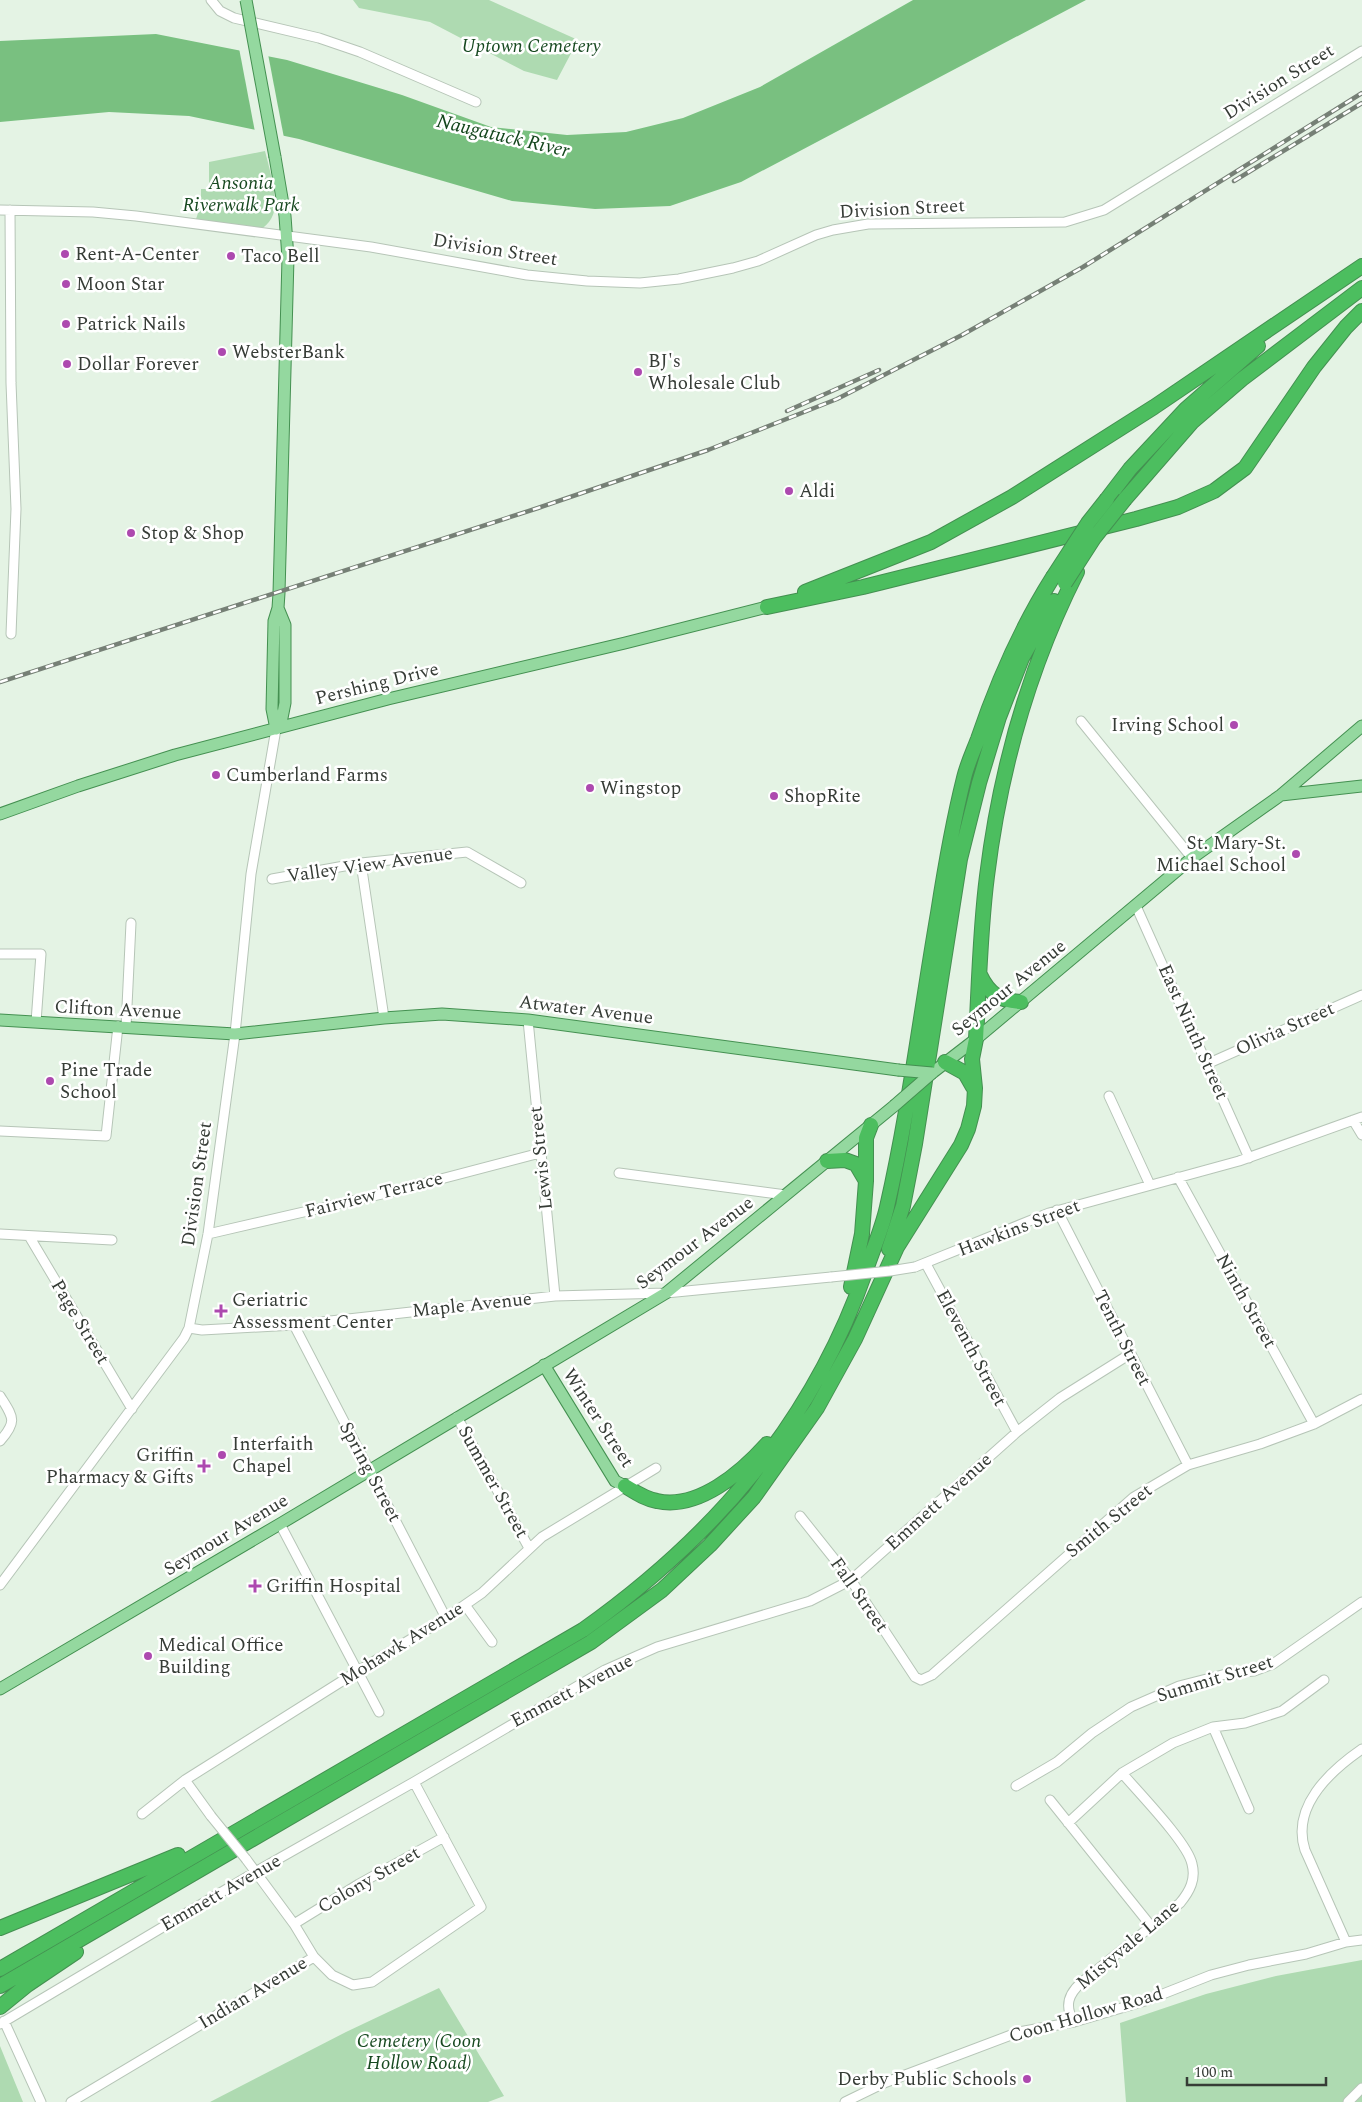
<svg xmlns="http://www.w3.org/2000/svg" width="1362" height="2102" viewBox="0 0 1362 2102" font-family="Spectral,serif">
<rect width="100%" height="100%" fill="#e4f3e4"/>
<!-- green -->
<path fill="#aedab1" d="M 353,0 L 489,0 L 578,40 L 557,80 L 524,71 L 430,22 L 359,8 Z
M 265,151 C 269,167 280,203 272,217 C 270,222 265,226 262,229 L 195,222 L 201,204 L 201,189 L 209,189 L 209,162 Z
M 1362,1960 L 1362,2102 L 1126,2102 L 1120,2023 L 1206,1994 L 1276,1976 Z
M 439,1988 L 504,2096 L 488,2102 L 210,2102 L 346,2032 Z
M 0,2046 L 23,2102 L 0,2102 Z"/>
<!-- water -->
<path fill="#79c080" d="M 913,0 L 1086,0 L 741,182 L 670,206 L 595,209 L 512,201 L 299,139 L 189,116 L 109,112 L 0,122 L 0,41 L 156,34 L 287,60 L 402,95 L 491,127 L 567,135 L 626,132 L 683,118 L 760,87 Z"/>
<!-- pier -->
<path fill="#e4f3e4" d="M 239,48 L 268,54 L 284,138 L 255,132 Z"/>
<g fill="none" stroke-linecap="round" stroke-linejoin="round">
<defs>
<path id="minor" d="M 211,0 L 220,11 L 234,18 L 319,38 L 360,52 L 476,102
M 0,210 L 93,212 L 136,216 L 371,247 L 527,275 L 587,281 L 640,283 L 679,279 L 733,268 L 758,261 L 816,235 L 833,230 L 868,224 L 1065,222 L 1104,210 L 1362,51
M 10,210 L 11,383 L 16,509 L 11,634
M 1081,721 L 1192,858
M 361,863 L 384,1018
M 272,879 L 361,863 L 467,852 L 521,883
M 1136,906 L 1249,1158
M 0,954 L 41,954 L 36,1022
M 528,1020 L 555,1296
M 126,1027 L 131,923
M 1207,1064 L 1362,995
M 1109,1096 L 1150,1185
M 1353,1120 L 1362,1135
M 0,1131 L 106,1136 L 118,1026
M 619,1173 L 786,1195
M 1178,1177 L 1314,1424
M 1057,1210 L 1188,1465
M 0,1234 L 112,1240
M 208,1234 L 395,1191 L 540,1153
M 29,1236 L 132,1409
M 926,1264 L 1017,1432
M 915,1267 L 1049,1213 L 1239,1161 L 1362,1117
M 294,1325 L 446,1618
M 189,1328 L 202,1330 L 294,1325 L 555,1296 L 666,1293 L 831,1277
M 0,1396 C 13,1417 18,1421 0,1441
M 457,1417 L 529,1548
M 800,1516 L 851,1580 L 915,1677 L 921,1680 L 932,1675 L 1134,1497 L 1188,1465 L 1260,1444 L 1314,1424 L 1362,1399
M 280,1524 L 379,1712
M 0,1585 L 184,1338 L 189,1328 L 208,1234 L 235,1034 L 251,874 L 276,729
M 465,1605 L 492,1642
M 1213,1727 L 1249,1809
M 185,1780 L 211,1816
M 1016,1786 L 1057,1762 L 1092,1733 L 1131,1707 L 1179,1686 L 1226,1674 L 1254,1671 L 1273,1664 L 1362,1602
M 1050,1800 L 1151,1926
M 142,1814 L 185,1780 L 358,1671 L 446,1618 L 482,1593 L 542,1537 L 656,1468
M 1068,1823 L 1122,1773 L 1173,1743 L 1213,1727 L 1245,1723 L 1282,1711 L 1324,1680
M 246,1859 L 294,1924 L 314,1957
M 294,1924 L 359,1884 L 444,1837
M 1346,1942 L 1305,1850 C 1291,1807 1330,1771 1362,1749
M 4,2021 L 41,2102
M 1074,2022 C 1064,2006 1068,1994 1082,1982 L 1180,1903 C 1190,1891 1196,1879 1192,1864 C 1188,1843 1138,1792 1122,1773
M 0,2024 L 257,1871 L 414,1782 L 605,1670 L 657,1647 L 810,1601 L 851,1580 L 1017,1432 L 1060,1398 L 1130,1354
M 71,2102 L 314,1957 L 332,1975 L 353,1985 L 372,1982 L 481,1907 L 414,1782
M 845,2102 L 884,2083 L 1019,2032 L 1074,2022 L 1145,2001 L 1211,1975 L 1249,1965 L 1306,1954 L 1346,1942 L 1362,1940
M 1348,2102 L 1362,2088"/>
<path id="major" d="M 275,157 L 285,216 L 288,258 L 279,593 L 278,608 L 274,621 L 272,709 L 276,729
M 276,729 L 282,718 L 285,703 L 285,625 L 278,608
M 1281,795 L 1362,786
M 0,814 L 78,786 L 175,755 L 388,699 L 625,643 L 767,607
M 0,1020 L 235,1034 L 384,1018 L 442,1014 L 528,1020 L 898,1070
M 932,1073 L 976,1039 L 1192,858 L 1281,795 L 1362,726
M 544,1365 L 615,1481 L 625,1486
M 0,1689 L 280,1524 L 666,1293 L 894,1106"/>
<path id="highway" d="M 1107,499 L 1130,469 L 1186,409 L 1258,346
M 1125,499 L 1192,422 L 1242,379 L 1362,288
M 805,592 L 931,542 L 1012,497 L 1154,407 L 1362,266
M 767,607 L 863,587 L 1136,519 L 1178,507 L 1214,491 L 1245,468 L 1314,367 L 1346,327 L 1362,311
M 980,975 C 989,994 1000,1001 1021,1002
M 945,1062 L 965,1073 L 973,1087
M 827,1161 L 845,1160 L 856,1164 L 866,1181
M 889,1249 L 903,1206 L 915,1144 L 960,859 L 979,783 L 999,717 L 1022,658 L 1054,601
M 851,1287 L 862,1234 L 866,1181 L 866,1138 L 871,1125
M 625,1486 C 635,1492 645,1499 657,1501 C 698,1510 741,1473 767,1444
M 0,1928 L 178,1855
M 0,1969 L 583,1630 C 714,1537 813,1423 866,1270 C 873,1249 882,1229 887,1207 C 909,1111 921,1011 938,913 C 945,868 953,822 964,778 C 967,765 973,752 978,739 C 997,683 1022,626 1053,577
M 0,1986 L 591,1642 L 662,1590 L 710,1545 L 754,1497 L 817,1408 L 855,1339 L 897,1247 L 961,1145 L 968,1129 L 974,1106 L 975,1088 L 972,1059 L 976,1039 C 979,985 980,930 987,876 C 1000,771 1029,667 1077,572
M 0,2007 L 27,1985 L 76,1952"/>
</defs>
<!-- minor casing -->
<use href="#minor" stroke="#b6c5b7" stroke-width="11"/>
<!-- major casing -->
<use href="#major" stroke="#449051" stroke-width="13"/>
<!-- highway casing -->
<use href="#highway" stroke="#449051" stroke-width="16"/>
<!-- minor -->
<use href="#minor" stroke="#fff" stroke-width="9"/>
<!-- major -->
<use href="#major" stroke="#94d89f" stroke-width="11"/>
<!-- highway -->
<use href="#highway" stroke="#4cbe5f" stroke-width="14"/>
<defs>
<path id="rail" d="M 1234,181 L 1362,103
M 787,411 L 879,370
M 0,682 L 538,508 L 708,450 L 837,399 L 962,335 L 1083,267 L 1362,93"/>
</defs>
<!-- rail casing -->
<use href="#rail" stroke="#768076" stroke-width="4.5"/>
<!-- rail -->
<use href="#rail" stroke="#fff" stroke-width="2.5" stroke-dasharray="8" stroke-linecap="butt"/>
<defs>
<path id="minor-bridge" d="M 831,1277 L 890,1271 L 915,1267
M 211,1816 L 246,1859"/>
<path id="major-bridge" d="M 246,0 L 275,157
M 898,1070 L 932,1073
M 894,1106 L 932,1073"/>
<path id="highway-bridge" d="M 1053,577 L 1088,523 L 1107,499
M 1065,583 L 1094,538 L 1125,499"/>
</defs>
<!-- minor-bridge casing -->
<use href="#minor-bridge" stroke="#b6c5b7" stroke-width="11" stroke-linecap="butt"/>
<!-- major-bridge casing -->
<use href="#major-bridge" stroke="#449051" stroke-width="13" stroke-linecap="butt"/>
<!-- highway-bridge casing -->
<use href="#highway-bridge" stroke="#449051" stroke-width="16" stroke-linecap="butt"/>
<!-- minor-bridge -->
<use href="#minor-bridge" stroke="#fff" stroke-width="9"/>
<!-- major-bridge -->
<use href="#major-bridge" stroke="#94d89f" stroke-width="11"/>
<!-- highway-bridge -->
<use href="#highway-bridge" stroke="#4cbe5f" stroke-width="14"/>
</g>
<!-- markers -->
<g fill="#ad49af" stroke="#fff" stroke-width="2">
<circle cx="65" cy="254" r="5"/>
<circle cx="231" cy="256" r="5"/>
<circle cx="66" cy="284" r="5"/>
<circle cx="66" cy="324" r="5"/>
<circle cx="222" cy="352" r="5"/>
<circle cx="67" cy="364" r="5"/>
<circle cx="638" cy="372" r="5"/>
<circle cx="789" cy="491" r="5"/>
<circle cx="131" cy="533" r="5"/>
<circle cx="1234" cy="725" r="5"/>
<circle cx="216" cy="775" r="5"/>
<circle cx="590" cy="788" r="5"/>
<circle cx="774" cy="796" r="5"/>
<circle cx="1296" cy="854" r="5"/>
<circle cx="50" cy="1081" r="5"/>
<path d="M218.5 1303.5h5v5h5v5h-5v5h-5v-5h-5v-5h5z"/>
<circle cx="222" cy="1455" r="5"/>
<path d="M201.5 1458.5h5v5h5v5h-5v5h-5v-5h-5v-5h5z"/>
<path d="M252.5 1578.5h5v5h5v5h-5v5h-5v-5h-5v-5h5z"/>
<circle cx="148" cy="1656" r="5"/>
<circle cx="1027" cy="2079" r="5"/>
</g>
<g text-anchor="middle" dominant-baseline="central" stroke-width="5" stroke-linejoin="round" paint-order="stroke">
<!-- park labels -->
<g font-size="19" font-style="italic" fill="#174920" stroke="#fff">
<text x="531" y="46">Uptown Cemetery</text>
<text x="241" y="183">Ansonia<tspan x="241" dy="22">Riverwalk Park</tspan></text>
<text x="419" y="2041">Cemetery (Coon<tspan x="419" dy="22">Hollow Road)</tspan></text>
</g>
<!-- street labels -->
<g font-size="19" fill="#363c36" stroke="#fff">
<text transform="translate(1279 82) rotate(-32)">Division Street</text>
<text transform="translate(902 209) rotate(-3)">Division Street</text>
<text transform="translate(495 250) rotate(9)">Division Street</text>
<text transform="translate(377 684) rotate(-14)">Pershing Drive</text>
<text transform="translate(370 865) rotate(-8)">Valley View Avenue</text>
<text transform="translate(1009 988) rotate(-39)">Seymour Avenue</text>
<text transform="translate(118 1010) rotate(3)">Clifton Avenue</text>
<text transform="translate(586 1010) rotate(7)">Atwater Avenue</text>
<text transform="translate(1285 1029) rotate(-24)">Olivia Street</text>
<text transform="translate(1193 1032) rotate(66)">East Ninth Street</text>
<text transform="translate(541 1158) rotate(-96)">Lewis Street</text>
<text transform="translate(197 1184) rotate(-82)">Division Street</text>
<text transform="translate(374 1195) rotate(-14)">Fairview Terrace</text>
<text transform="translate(1019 1228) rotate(-21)">Hawkins Street</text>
<text transform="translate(695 1243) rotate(-37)">Seymour Avenue</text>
<text transform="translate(1246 1301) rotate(61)">Ninth Street</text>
<text transform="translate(472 1305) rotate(-6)">Maple Avenue</text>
<text transform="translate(80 1322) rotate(59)">Page Street</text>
<text transform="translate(1122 1338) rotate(63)">Tenth Street</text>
<text transform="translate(971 1348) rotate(62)">Eleventh Street</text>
<text transform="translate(598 1418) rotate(57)">Winter Street</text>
<text transform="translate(370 1472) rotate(62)">Spring Street</text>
<text transform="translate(493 1482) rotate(61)">Summer Street</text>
<text transform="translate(939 1502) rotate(-42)">Emmett Avenue</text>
<text transform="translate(1109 1521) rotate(-39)">Smith Street</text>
<text transform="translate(226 1535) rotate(-31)">Seymour Avenue</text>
<text transform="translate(859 1595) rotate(55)">Fall Street</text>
<text transform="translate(402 1644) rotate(-32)">Mohawk Avenue</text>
<text transform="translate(1215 1679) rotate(-17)">Summit Street</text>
<text transform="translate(572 1691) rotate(-28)">Emmett Avenue</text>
<text transform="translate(369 1880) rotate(-30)">Colony Street</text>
<text transform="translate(221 1893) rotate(-30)">Emmett Avenue</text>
<text transform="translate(1128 1945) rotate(-40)">Mistyvale Lane</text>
<text transform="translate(253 1993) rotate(-31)">Indian Avenue</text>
<text transform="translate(1086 2015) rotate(-16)">Coon Hollow Road</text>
</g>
<!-- poi labels -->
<g font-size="19" fill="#363c36" stroke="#fff" text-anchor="start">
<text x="75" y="254">Rent-A-Center</text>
<text x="241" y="256">Taco Bell</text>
<text x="76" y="284">Moon Star</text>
<text x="76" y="324">Patrick Nails</text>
<text x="232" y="352">WebsterBank</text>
<text x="648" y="361">BJ's<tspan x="648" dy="22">Wholesale Club</tspan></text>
<text x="77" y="364">Dollar Forever</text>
<text x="799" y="491">Aldi</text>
<text x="141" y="533">Stop &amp; Shop</text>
<text x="1224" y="725" text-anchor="end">Irving School</text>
<text x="226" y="775">Cumberland Farms</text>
<text x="600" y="788">Wingstop</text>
<text x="784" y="796">ShopRite</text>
<text x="1286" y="843" text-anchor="end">St. Mary-St.<tspan x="1286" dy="22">Michael School</tspan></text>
<text x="60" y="1070">Pine Trade<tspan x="60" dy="22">School</tspan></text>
<text x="232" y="1300">Geriatric<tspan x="232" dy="22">Assessment Center</tspan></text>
<text x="232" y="1444">Interfaith<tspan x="232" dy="22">Chapel</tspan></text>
<text x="194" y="1455" text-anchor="end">Griffin<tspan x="194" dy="22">Pharmacy &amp; Gifts</tspan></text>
<text x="266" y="1586">Griffin Hospital</text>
<text x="158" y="1645">Medical Office<tspan x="158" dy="22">Building</tspan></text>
<text x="1017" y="2079" text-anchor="end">Derby Public Schools</text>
</g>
<!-- water labels -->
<g font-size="20" font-style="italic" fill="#14461d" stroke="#fff">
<text transform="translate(503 136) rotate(13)">Naugatuck River</text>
</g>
</g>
<!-- scale -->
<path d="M1187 2077v8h139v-8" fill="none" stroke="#363c36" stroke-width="2.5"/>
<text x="1194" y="2077" font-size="15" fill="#363c36" stroke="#ffffff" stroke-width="4" paint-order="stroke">100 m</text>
</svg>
